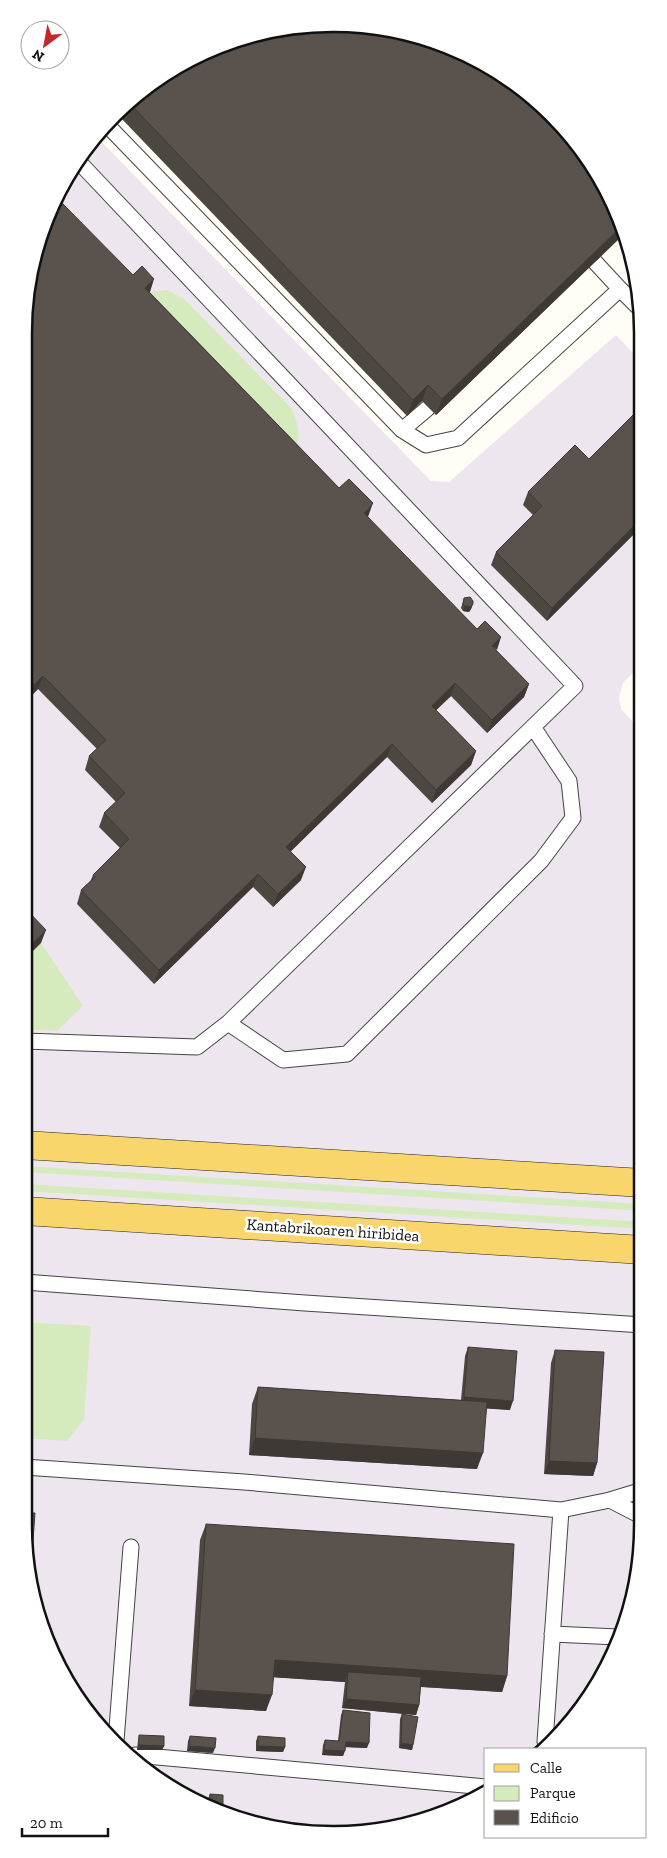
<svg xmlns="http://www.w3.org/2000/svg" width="667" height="1858" viewBox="0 0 667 1858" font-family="'Zilla Slab',serif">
<rect width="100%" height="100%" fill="#fffdf5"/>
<!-- industrial -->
<path fill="#eee6ef" d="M 97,137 L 431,481 L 449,482 L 616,335 L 641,361 L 641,664 L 623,683 L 619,698 L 621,709 L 642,732 L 643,1524 L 633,1604 L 591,1697 L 538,1749 L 486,1749 L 486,1791 L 413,1824 L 293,1832 L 196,1802 L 101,1729 L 47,1643 L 24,1524 L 24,334 L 34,254 L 88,145 Z"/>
<!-- green -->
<path fill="#d5ebbd" d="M 167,290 L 184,299 L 292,409 C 300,431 302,436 291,457 L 140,301 L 150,292 Z
M 41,943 L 83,1006 L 57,1031 L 24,1029 L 24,960 Z
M 24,1166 L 643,1204 L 643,1211 L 24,1172 Z
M 24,1184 L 643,1222 L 643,1229 L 24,1191 Z
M 24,1322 L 91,1326 L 84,1419 L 67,1441 L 24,1438 Z"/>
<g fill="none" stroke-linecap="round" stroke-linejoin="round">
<defs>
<path id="lane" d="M 109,127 L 402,430 L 426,445 L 458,438 L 620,289 L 641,310
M 595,262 L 620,289
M 402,430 L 428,408
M 228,1023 L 283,1060 L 347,1054 L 541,861 L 573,818 L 569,781 L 533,727
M 24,1041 L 197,1047 L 228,1023 L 575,686 L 79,162
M 24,1282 L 305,1303 L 643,1325
M 24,1467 L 244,1482 L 561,1510
M 610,1500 L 643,1517
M 552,1634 L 618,1637
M 116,1741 L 131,1547
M 545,1742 L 561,1510 L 610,1500 L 643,1490
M 135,1755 L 486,1787"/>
<path id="primary" d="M 24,1145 L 643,1183
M 24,1211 L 643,1250"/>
</defs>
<!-- lane casing -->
<use href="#lane" stroke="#444" stroke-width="17"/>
<!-- primary casing -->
<use href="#primary" stroke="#222" stroke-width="29"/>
<!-- lane -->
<use href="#lane" stroke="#fff" stroke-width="15"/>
<!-- primary -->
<use href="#primary" stroke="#f9d66b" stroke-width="28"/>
</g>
<!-- wall -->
<path fill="#4d4742" d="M 178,65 L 611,197 L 623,235 L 436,415 L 422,401 L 407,416 L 120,117 Z
M 133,275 L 529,684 L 524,697 L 487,733 L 451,696 L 436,710 L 476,751 L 471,765 L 432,803 L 387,757 L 291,851 L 301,880 L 273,907 L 253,887 L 154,984 L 77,904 L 81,890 L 90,882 L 93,875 L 120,848 L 99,827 L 104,813 L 116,802 L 85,770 L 89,756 L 97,749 L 38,689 L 29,698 L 24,692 L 24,334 Z
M 641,407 L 641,527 L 547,621 L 491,565 L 496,552 L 533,515 L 523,505 L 528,492 L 589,459 Z
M 464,598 L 473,604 L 471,609 L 469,612 L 463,611 L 461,608 Z
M 468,1347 L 510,1410 L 487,1408 L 477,1469 L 249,1455 L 252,1404 L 258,1387 L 461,1400 L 465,1356 Z
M 555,1350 L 597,1463 L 593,1476 L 544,1474 L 551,1363 Z
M 206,1524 L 507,1676 L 502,1692 L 421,1687 L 419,1705 L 416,1715 L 342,1708 L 345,1682 L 274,1677 L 266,1711 L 189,1706 L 200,1540 Z
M 343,1710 L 367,1748 L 345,1747 L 343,1756 L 322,1755 L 323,1745 L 325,1740 L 338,1741 L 341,1715 Z
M 402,1714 L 413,1745 L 412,1750 L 399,1748 L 400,1719 Z
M 139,1735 L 164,1746 L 162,1750 L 137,1750 L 138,1740 Z
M 190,1736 L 213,1753 L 187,1751 L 188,1741 Z
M 258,1736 L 285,1747 L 283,1752 L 256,1751 L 256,1741 Z
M 210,1794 L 223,1810 L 208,1806 L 208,1799 Z"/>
<!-- shaded-wall -->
<path fill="#3f3936" d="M 621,227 L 623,235 L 436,415 L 442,399 Z
M 154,279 L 150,292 L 140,301 L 145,288 Z
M 428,385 L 422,401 L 407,416 L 413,400 Z
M 373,503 L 368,517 L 359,526 L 364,513 Z
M 641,519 L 641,527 L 547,621 L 552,608 Z
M 473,604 L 471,609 L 469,612 L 463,611 L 465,606 Z
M 501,637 L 497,650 L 492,646 Z
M 43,676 L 38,689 L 29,698 L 34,685 Z
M 455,683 L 451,696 L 427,719 L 432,706 Z
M 529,684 L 524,697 L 487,733 L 492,720 Z
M 392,744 L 387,757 L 282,860 L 286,847 Z
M 476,751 L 471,765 L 432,803 L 436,790 Z
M 306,867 L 301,880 L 273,907 L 278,894 Z
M 258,874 L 253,887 L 154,984 L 159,970 Z
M 46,930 L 41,943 L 24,960 L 24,951 Z
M 464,1397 L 513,1401 L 510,1410 L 461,1407 Z
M 255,1438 L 483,1453 L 477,1469 L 249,1455 Z
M 549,1461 L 597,1463 L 593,1476 L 544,1474 Z
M 275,1660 L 507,1676 L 502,1692 L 347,1682 L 348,1672 L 345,1682 L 269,1677 Z
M 195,1690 L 272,1695 L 266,1711 L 189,1706 Z
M 346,1699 L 419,1705 L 416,1715 L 342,1708 Z
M 346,1742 L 369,1743 L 367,1748 L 344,1747 Z
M 401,1743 L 413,1745 L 412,1750 L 399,1748 Z
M 139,1745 L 164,1746 L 162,1750 L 137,1750 Z
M 189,1746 L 215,1748 L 213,1753 L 187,1751 Z
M 258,1746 L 285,1747 L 283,1752 L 256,1751 Z
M 324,1750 L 345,1751 L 343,1756 L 322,1755 Z"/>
<!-- building -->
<path fill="#5a524d" stroke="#3f3936" d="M 293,26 L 413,34 L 489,65 L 566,129 L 611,197 L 621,227 L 442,399 L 428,385 L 413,400 L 132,106 L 178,65 Z
M 60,201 L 133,275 L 142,266 L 154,279 L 145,288 L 339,488 L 349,479 L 373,503 L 364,513 L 477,629 L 485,621 L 501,637 L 492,646 L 529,684 L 492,720 L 455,683 L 432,706 L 476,751 L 436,790 L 392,744 L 286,847 L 306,867 L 278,894 L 258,874 L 159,970 L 81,890 L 95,877 L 93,875 L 129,839 L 104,813 L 125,793 L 89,756 L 106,740 L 43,676 L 34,685 L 24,674 L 24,667 L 29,661 L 24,656 L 24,334 L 34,254 Z
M 641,407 L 641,519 L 552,608 L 496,552 L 542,506 L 528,492 L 575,445 L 589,459 Z
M 470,597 L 473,601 L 473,604 L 470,607 L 465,606 L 463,604 L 464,598 Z
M 24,907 L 46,930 L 24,951 Z
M 468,1347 L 517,1351 L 513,1401 L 464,1397 Z
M 555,1350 L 604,1352 L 597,1463 L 549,1461 Z
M 258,1387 L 487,1402 L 483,1453 L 255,1438 Z
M 24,1513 L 35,1513 L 32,1554 L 30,1554 L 24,1524 Z
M 206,1524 L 514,1544 L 507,1676 L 275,1660 L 272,1695 L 195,1690 Z
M 348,1672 L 421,1677 L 419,1705 L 346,1699 Z
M 343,1710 L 370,1713 L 369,1743 L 346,1742 L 345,1751 L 324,1750 L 325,1740 L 339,1741 Z
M 402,1714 L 418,1717 L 413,1745 L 401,1743 Z
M 139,1735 L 164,1736 L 164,1746 L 139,1745 Z
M 190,1736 L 216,1738 L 215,1748 L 189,1746 Z
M 258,1736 L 285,1738 L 285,1747 L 258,1746 Z
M 210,1794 L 223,1795 L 223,1810 L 209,1806 Z"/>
<g text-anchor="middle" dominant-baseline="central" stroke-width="5" stroke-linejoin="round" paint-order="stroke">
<!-- street labels -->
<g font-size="16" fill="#111" stroke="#fff">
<text transform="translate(333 1230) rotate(4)">Kantabrikoaren hiribidea</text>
</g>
</g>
<!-- crop -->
<path d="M0 0H667V1858H0ZM333 32H333A301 301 0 0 1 634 333V1525A301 301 0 0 1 333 1826H333A301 301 0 0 1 32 1525V333A301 301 0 0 1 333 32Z" fill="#fff" fill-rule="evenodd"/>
<path fill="none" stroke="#111" stroke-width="2.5" d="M333 32H333A301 301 0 0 1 634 333V1525A301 301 0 0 1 333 1826H333A301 301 0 0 1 32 1525V333A301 301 0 0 1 333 32Z"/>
<!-- legend -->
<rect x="484" y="1748" width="162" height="90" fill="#ffffff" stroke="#a0a0a0"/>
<rect x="494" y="1764" width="25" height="8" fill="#f9d66b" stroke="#a0a0a0"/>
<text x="530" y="1773" font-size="15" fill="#111111">Calle</text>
<rect x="494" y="1786" width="25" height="15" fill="#d5ebbd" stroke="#a0a0a0"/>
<text x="530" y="1798" font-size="15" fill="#111111">Parque</text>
<rect x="494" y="1810" width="25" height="15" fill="#5a524d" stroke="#a0a0a0"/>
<text x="530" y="1823" font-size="15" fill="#111111">Edificio</text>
<!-- north arrow -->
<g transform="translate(45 45) rotate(212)"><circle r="24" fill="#ffffff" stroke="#a0a0a0"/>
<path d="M0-4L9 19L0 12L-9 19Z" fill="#c4262e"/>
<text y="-8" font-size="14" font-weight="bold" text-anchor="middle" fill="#111111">N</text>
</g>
<!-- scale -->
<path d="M22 1828v8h86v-8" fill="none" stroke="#111111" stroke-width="2.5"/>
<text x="30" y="1828" font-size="15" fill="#111111" stroke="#ffffff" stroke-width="4" paint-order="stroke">20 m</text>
</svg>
